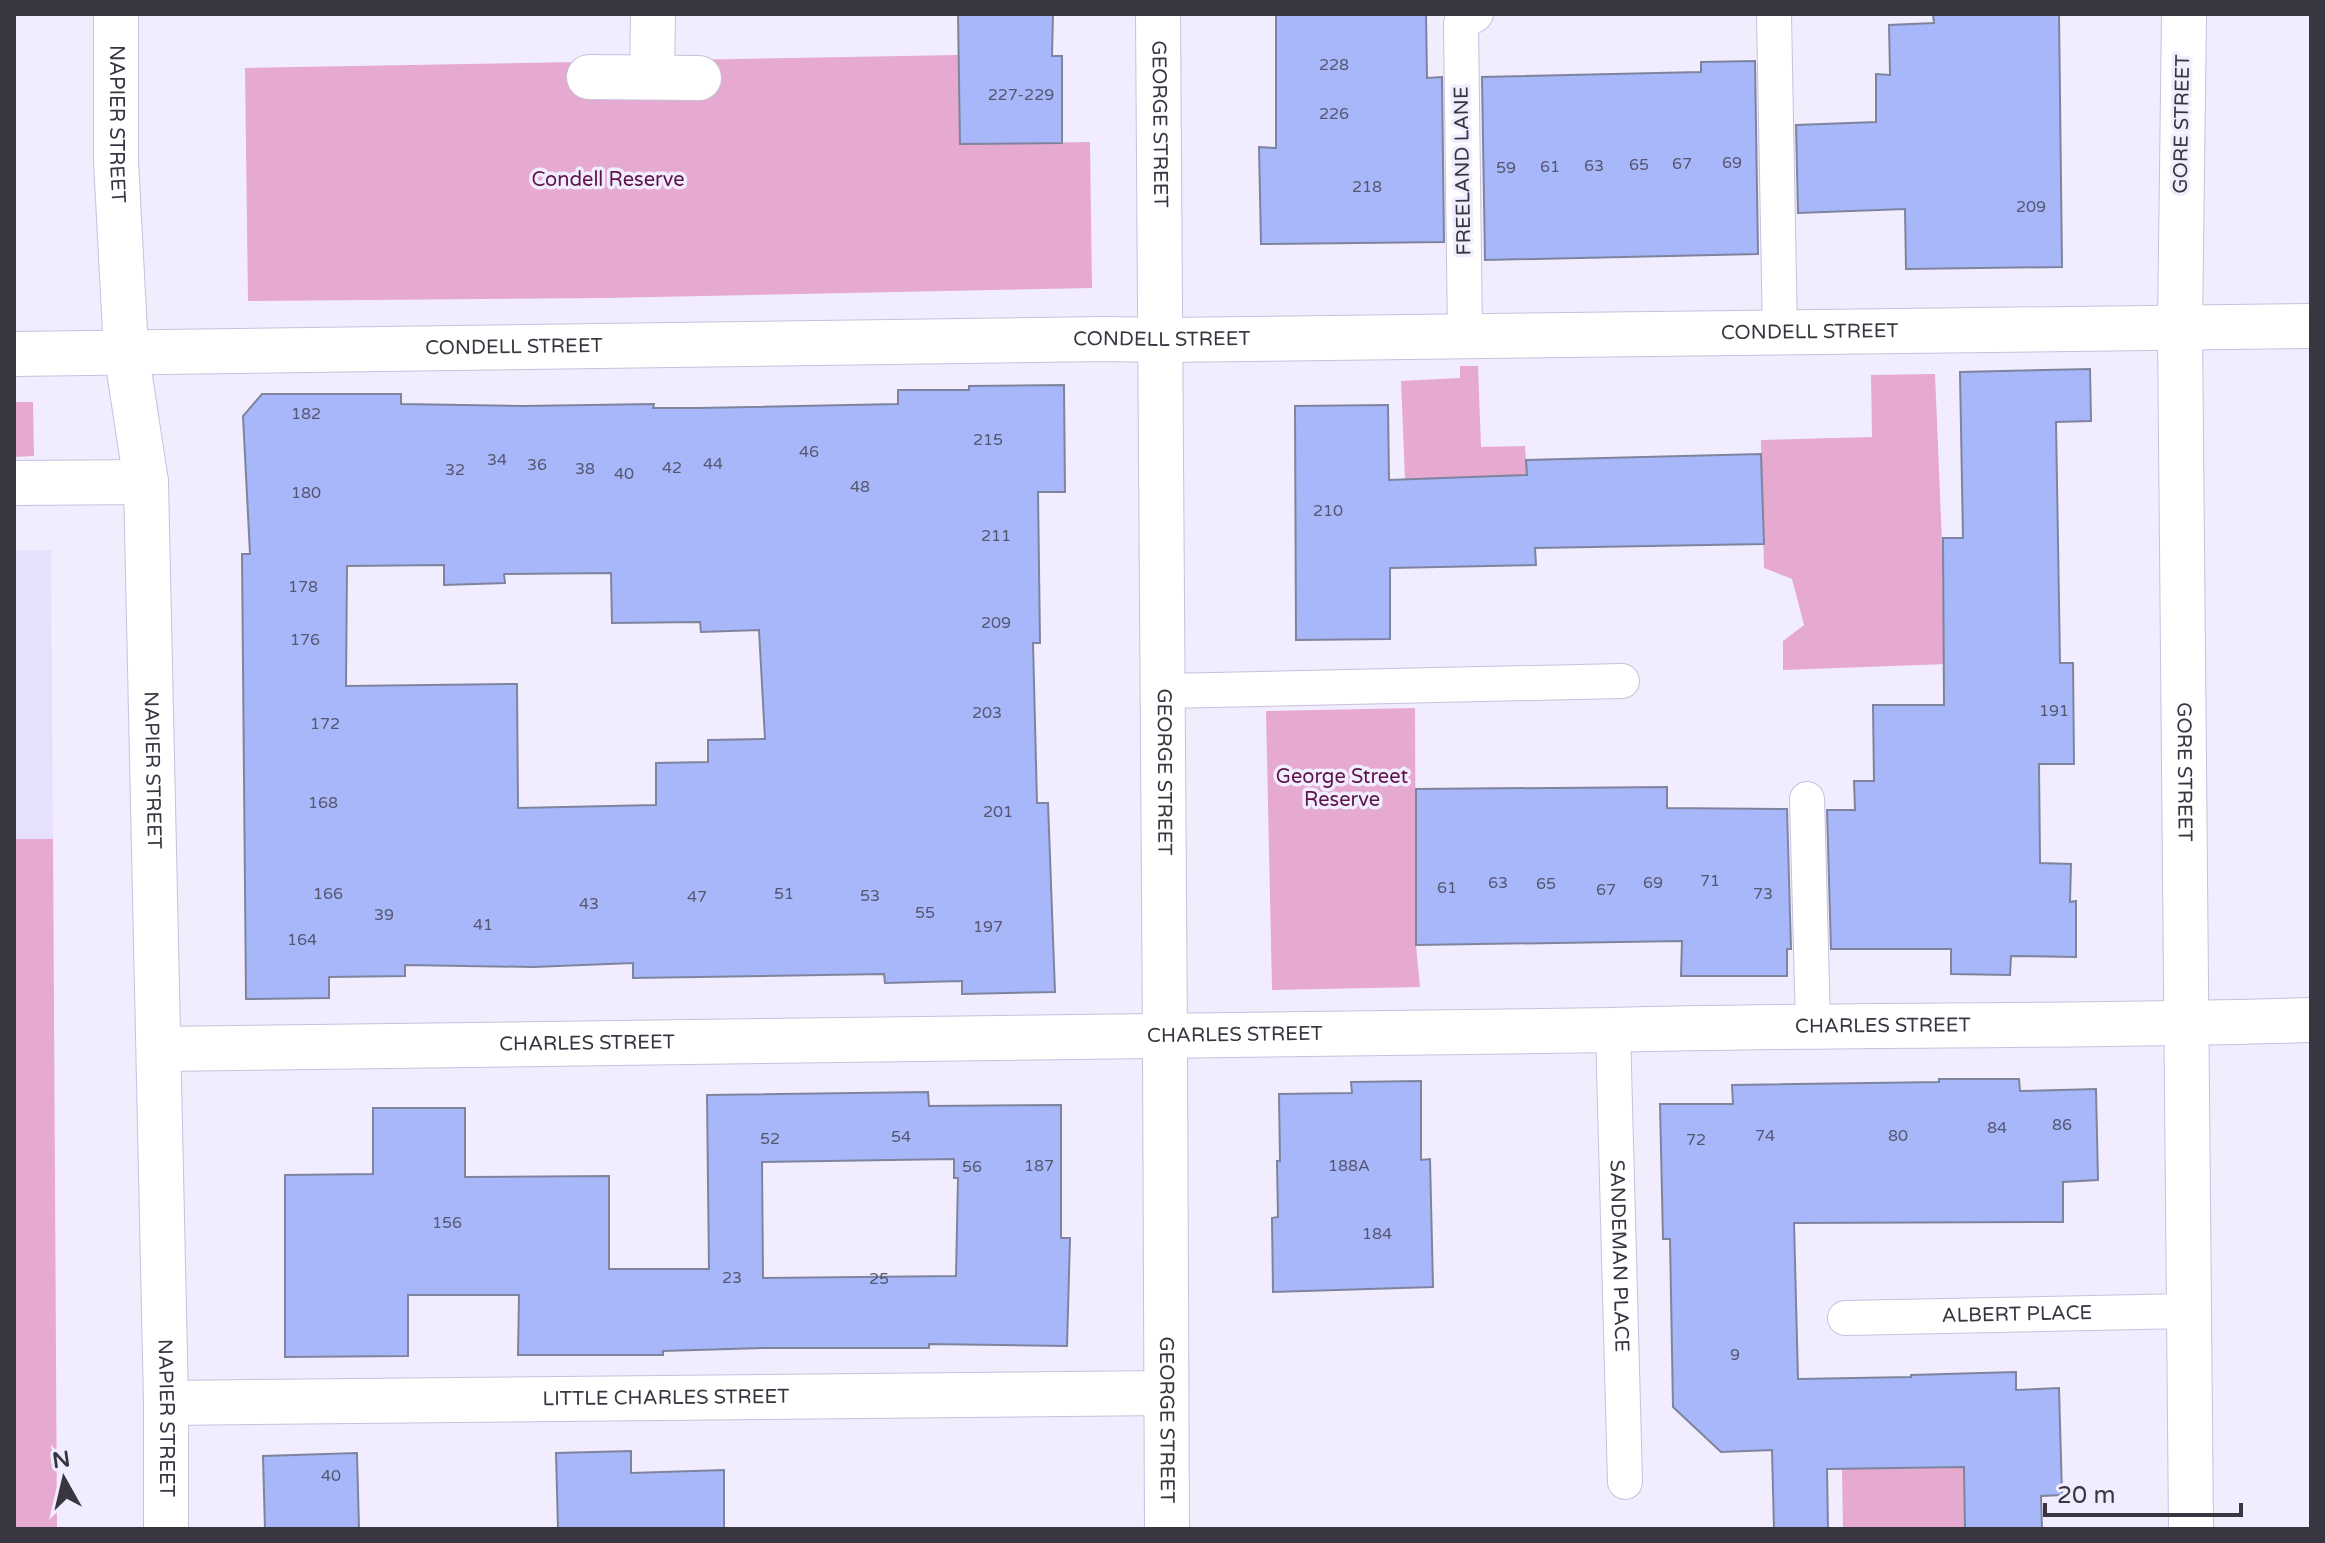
<svg xmlns="http://www.w3.org/2000/svg" width="2325" height="1543" viewBox="0 0 2325 1543" font-family="'Varela Round',sans-serif">
<rect width="100%" height="100%" fill="#f1edfe"/>
<!-- built -->
<path fill="#e7e0fc" d="M 14,550 L 51,550 L 53,839 L 14,839 Z"/>
<!-- green -->
<path fill="#e6a9cf" d="M 959,55 L 960,144 L 1090,142 L 1092,288 L 604,298 L 248,301 L 245,68 Z
M 1460,366 L 1478,366 L 1481,447 L 1525,446 L 1527,475 L 1405,479 L 1401,381 L 1460,378 Z
M 1935,374 L 1947,664 L 1783,670 L 1783,641 L 1804,625 L 1792,579 L 1764,568 L 1761,440 L 1872,437 L 1871,375 Z
M 14,402 L 33,402 L 34,456 L 14,457 Z
M 1415,708 L 1416,945 L 1420,987 L 1272,990 L 1266,711 Z
M 14,839 L 53,839 L 57,1529 L 14,1529 Z
M 1964,1467 L 1964,1529 L 1843,1529 L 1842,1469 Z"/>
<!-- building -->
<path fill="#a8b7fa" stroke="#7e849d" stroke-width="2" fill-rule="evenodd" d="M 958,14 L 1053,14 L 1052,56 L 1062,56 L 1062,143 L 960,144 Z
M 1276,14 L 1426,14 L 1427,78 L 1442,77 L 1444,242 L 1261,244 L 1259,147 L 1276,148 Z
M 1933,14 L 2059,14 L 2062,267 L 1906,269 L 1905,209 L 1798,213 L 1796,125 L 1876,122 L 1876,74 L 1890,75 L 1889,25 L 1934,23 Z
M 1755,61 L 1758,254 L 1485,260 L 1482,77 L 1701,72 L 1701,62 Z
M 2090,369 L 2091,421 L 2056,422 L 2060,663 L 2073,663 L 2074,764 L 2039,764 L 2040,863 L 2071,864 L 2070,902 L 2076,901 L 2076,957 L 2011,956 L 2010,975 L 1951,974 L 1951,949 L 1831,949 L 1827,810 L 1855,810 L 1854,781 L 1874,781 L 1873,705 L 1944,705 L 1943,538 L 1963,538 L 1960,372 Z
M 1064,385 L 1065,492 L 1038,492 L 1040,643 L 1033,643 L 1037,803 L 1048,803 L 1055,992 L 962,994 L 962,981 L 885,983 L 884,974 L 633,978 L 633,963 L 533,967 L 405,965 L 405,976 L 329,977 L 329,998 L 246,999 L 242,554 L 250,554 L 243,416 L 262,394 L 401,394 L 401,404 L 523,406 L 654,404 L 653,408 L 699,408 L 898,404 L 898,390 L 969,390 L 969,386 ZM 444,565 L 444,585 L 505,583 L 504,574 L 611,573 L 612,623 L 700,622 L 701,632 L 759,630 L 765,739 L 708,740 L 708,762 L 656,763 L 656,805 L 518,808 L 517,684 L 346,686 L 347,566 Z
M 1388,405 L 1389,480 L 1527,475 L 1526,460 L 1761,454 L 1764,544 L 1535,548 L 1536,565 L 1390,568 L 1390,639 L 1296,640 L 1295,406 Z
M 1667,787 L 1667,808 L 1787,809 L 1791,949 L 1787,949 L 1787,976 L 1681,976 L 1682,941 L 1416,945 L 1416,789 Z
M 1939,1079 L 2019,1079 L 2020,1091 L 2096,1089 L 2098,1180 L 2063,1182 L 2063,1222 L 1794,1223 L 1798,1379 L 1911,1377 L 1911,1375 L 2016,1372 L 2016,1390 L 2059,1388 L 2062,1495 L 2041,1496 L 2042,1529 L 1965,1529 L 1964,1467 L 1827,1469 L 1828,1529 L 1774,1529 L 1772,1450 L 1721,1452 L 1673,1407 L 1670,1239 L 1663,1239 L 1660,1104 L 1733,1104 L 1732,1085 L 1939,1082 Z
M 1421,1081 L 1421,1160 L 1430,1159 L 1433,1287 L 1273,1292 L 1272,1218 L 1278,1217 L 1277,1161 L 1280,1161 L 1279,1094 L 1352,1093 L 1351,1082 Z
M 928,1092 L 929,1106 L 1061,1105 L 1061,1238 L 1070,1238 L 1067,1346 L 929,1344 L 929,1348 L 763,1348 L 663,1351 L 663,1355 L 518,1355 L 519,1295 L 408,1295 L 408,1356 L 285,1357 L 285,1175 L 373,1174 L 373,1108 L 465,1108 L 465,1177 L 609,1176 L 609,1269 L 709,1269 L 707,1095 ZM 954,1159 L 954,1178 L 958,1178 L 956,1276 L 763,1278 L 762,1162 Z
M 631,1451 L 631,1473 L 724,1470 L 724,1529 L 558,1529 L 556,1453 Z
M 357,1453 L 359,1529 L 265,1529 L 263,1456 Z"/>
<g fill="none" stroke-linecap="round" stroke-linejoin="round">
<defs>
<g id="service">
<path d="M 1774,14 L 1780,333"/>
<path d="M 1465,336 L 1461,24 L 1476,14"/>
<path d="M 1165,691 L 1622,681"/>
<path d="M 1807,799 L 1813,1024"/>
<path id="s1" d="M 1613,1030 L 1625,1482"/>
<path id="s2" d="M 1845,1318 L 2187,1311"/>
</g>
<g id="minor">
<path id="s3" d="M 116,14 L 116,161 L 126,351 L 146,482 L 166,1403 L 166,1529"/>
<path id="s4" d="M 1158,14 C 1165,519 1164,1024 1167,1529"/>
<path id="s5" d="M 2184,14 L 2180,328 L 2191,1529"/>
<path d="M 589,77 L 699,78"/>
<path d="M 652,77 L 653,14"/>
<path id="s6" d="M 14,354 L 1105,339 L 1162,340 L 2311,326"/>
<path d="M 14,483 L 146,482"/>
<path id="s7" d="M 159,1049 L 1613,1030 C 1846,1024 2078,1027 2311,1020"/>
<path id="s8" d="M 166,1403 L 1166,1393"/>
</g>
</defs>
<!-- service casing -->
<use href="#service" stroke="#c7c1dc" stroke-width="36"/>
<!-- minor casing -->
<use href="#minor" stroke="#c7c1dc" stroke-width="46"/>
<!-- service -->
<use href="#service" stroke="#fff" stroke-width="34"/>
<!-- minor -->
<use href="#minor" stroke="#fff" stroke-width="44"/>
</g>
<g text-anchor="middle" dominant-baseline="central" stroke-width="7" stroke-linejoin="round" paint-order="stroke">
<!-- number labels -->
<g font-size="16" fill="#55566f">
<text x="1334" y="65">228</text>
<text x="1021" y="95">227-229</text>
<text x="1334" y="114">226</text>
<text x="1732" y="163">69</text>
<text x="1682" y="164">67</text>
<text x="1639" y="165">65</text>
<text x="1594" y="166">63</text>
<text x="1550" y="167">61</text>
<text x="1506" y="168">59</text>
<text x="1367" y="187">218</text>
<text x="2031" y="207">209</text>
<text x="306" y="414">182</text>
<text x="988" y="440">215</text>
<text x="809" y="452">46</text>
<text x="497" y="460">34</text>
<text x="713" y="464">44</text>
<text x="537" y="465">36</text>
<text x="672" y="468">42</text>
<text x="585" y="469">38</text>
<text x="455" y="470">32</text>
<text x="624" y="474">40</text>
<text x="860" y="487">48</text>
<text x="306" y="493">180</text>
<text x="1328" y="511">210</text>
<text x="996" y="536">211</text>
<text x="303" y="587">178</text>
<text x="996" y="623">209</text>
<text x="305" y="640">176</text>
<text x="2054" y="711">191</text>
<text x="987" y="713">203</text>
<text x="325" y="724">172</text>
<text x="323" y="803">168</text>
<text x="998" y="812">201</text>
<text x="1710" y="881">71</text>
<text x="1498" y="883">63</text>
<text x="1653" y="883">69</text>
<text x="1546" y="884">65</text>
<text x="1447" y="888">61</text>
<text x="1606" y="890">67</text>
<text x="328" y="894">166</text>
<text x="784" y="894">51</text>
<text x="1763" y="894">73</text>
<text x="870" y="896">53</text>
<text x="697" y="897">47</text>
<text x="589" y="904">43</text>
<text x="925" y="913">55</text>
<text x="384" y="915">39</text>
<text x="483" y="925">41</text>
<text x="988" y="927">197</text>
<text x="302" y="940">164</text>
<text x="2062" y="1125">86</text>
<text x="1997" y="1128">84</text>
<text x="1765" y="1136">74</text>
<text x="1898" y="1136">80</text>
<text x="901" y="1137">54</text>
<text x="770" y="1139">52</text>
<text x="1696" y="1140">72</text>
<text x="1039" y="1166">187</text>
<text x="1349" y="1166">188A</text>
<text x="972" y="1167">56</text>
<text x="447" y="1223">156</text>
<text x="1377" y="1234">184</text>
<text x="732" y="1278">23</text>
<text x="879" y="1279">25</text>
<text x="1735" y="1355">9</text>
<text x="331" y="1476">40</text>
</g>
<!-- street labels -->
<g font-size="20" fill="#393641" stroke="#f1edfe">
<text stroke="none"><textPath href="#s3" startOffset="110">NAPIER STREET</textPath></text>
<text stroke="none"><textPath href="#s4" startOffset="110">GEORGE STREET</textPath></text>
<text transform="translate(2182 124) rotate(-89)">GORE STREET</text>
<text transform="translate(1463 171) rotate(-91)">FREELAND LANE</text>
<text stroke="none"><textPath href="#s6" startOffset="1796">CONDELL STREET</textPath></text>
<text stroke="none"><textPath href="#s6" startOffset="1148">CONDELL STREET</textPath></text>
<text stroke="none"><textPath href="#s6" startOffset="500">CONDELL STREET</textPath></text>
<text stroke="none"><textPath href="#s3" startOffset="758">NAPIER STREET</textPath></text>
<text stroke="none"><textPath href="#s4" startOffset="758">GEORGE STREET</textPath></text>
<text stroke="none"><textPath href="#s5" startOffset="758">GORE STREET</textPath></text>
<text stroke="none"><textPath href="#s7" startOffset="1724">CHARLES STREET</textPath></text>
<text stroke="none"><textPath href="#s7" startOffset="1076">CHARLES STREET</textPath></text>
<text stroke="none"><textPath href="#s7" startOffset="428">CHARLES STREET</textPath></text>
<text stroke="none"><textPath href="#s1" startOffset="226">SANDEMAN PLACE</textPath></text>
<text stroke="none"><textPath href="#s2" startOffset="172">ALBERT PLACE</textPath></text>
<text stroke="none"><textPath href="#s8" startOffset="500">LITTLE CHARLES STREET</textPath></text>
<text stroke="none"><textPath href="#s3" startOffset="1406">NAPIER STREET</textPath></text>
<text stroke="none"><textPath href="#s4" startOffset="1406">GEORGE STREET</textPath></text>
</g>
<!-- park labels -->
<g font-size="20" fill="#5e1449" stroke="#f1edfe">
<text x="608" y="180">Condell Reserve</text>
<text x="1342" y="777">George Street<tspan x="1342" dy="23">Reserve</tspan></text>
</g>
</g>
<!-- border -->
<rect width="2325" height="1543" fill="none" stroke="#393641" stroke-width="32"/>
<!-- north arrow -->
<g transform="translate(64 1479) rotate(352)" stroke="#f1edfe" stroke-width="6" paint-order="stroke">
<path d="M0-6L14 30L0 20L-14 30Z" fill="#393641"/>
<text y="-12" font-size="22" font-weight="bold" text-anchor="middle" fill="#393641">N</text>
</g>
<!-- scale -->
<path d="M2045 1503v12h196v-12" fill="none" stroke="#393641" stroke-width="4"/>
<text x="2057" y="1503" font-size="24" fill="#393641" stroke="#f1edfe" stroke-width="6" paint-order="stroke">20 m</text>
</svg>
